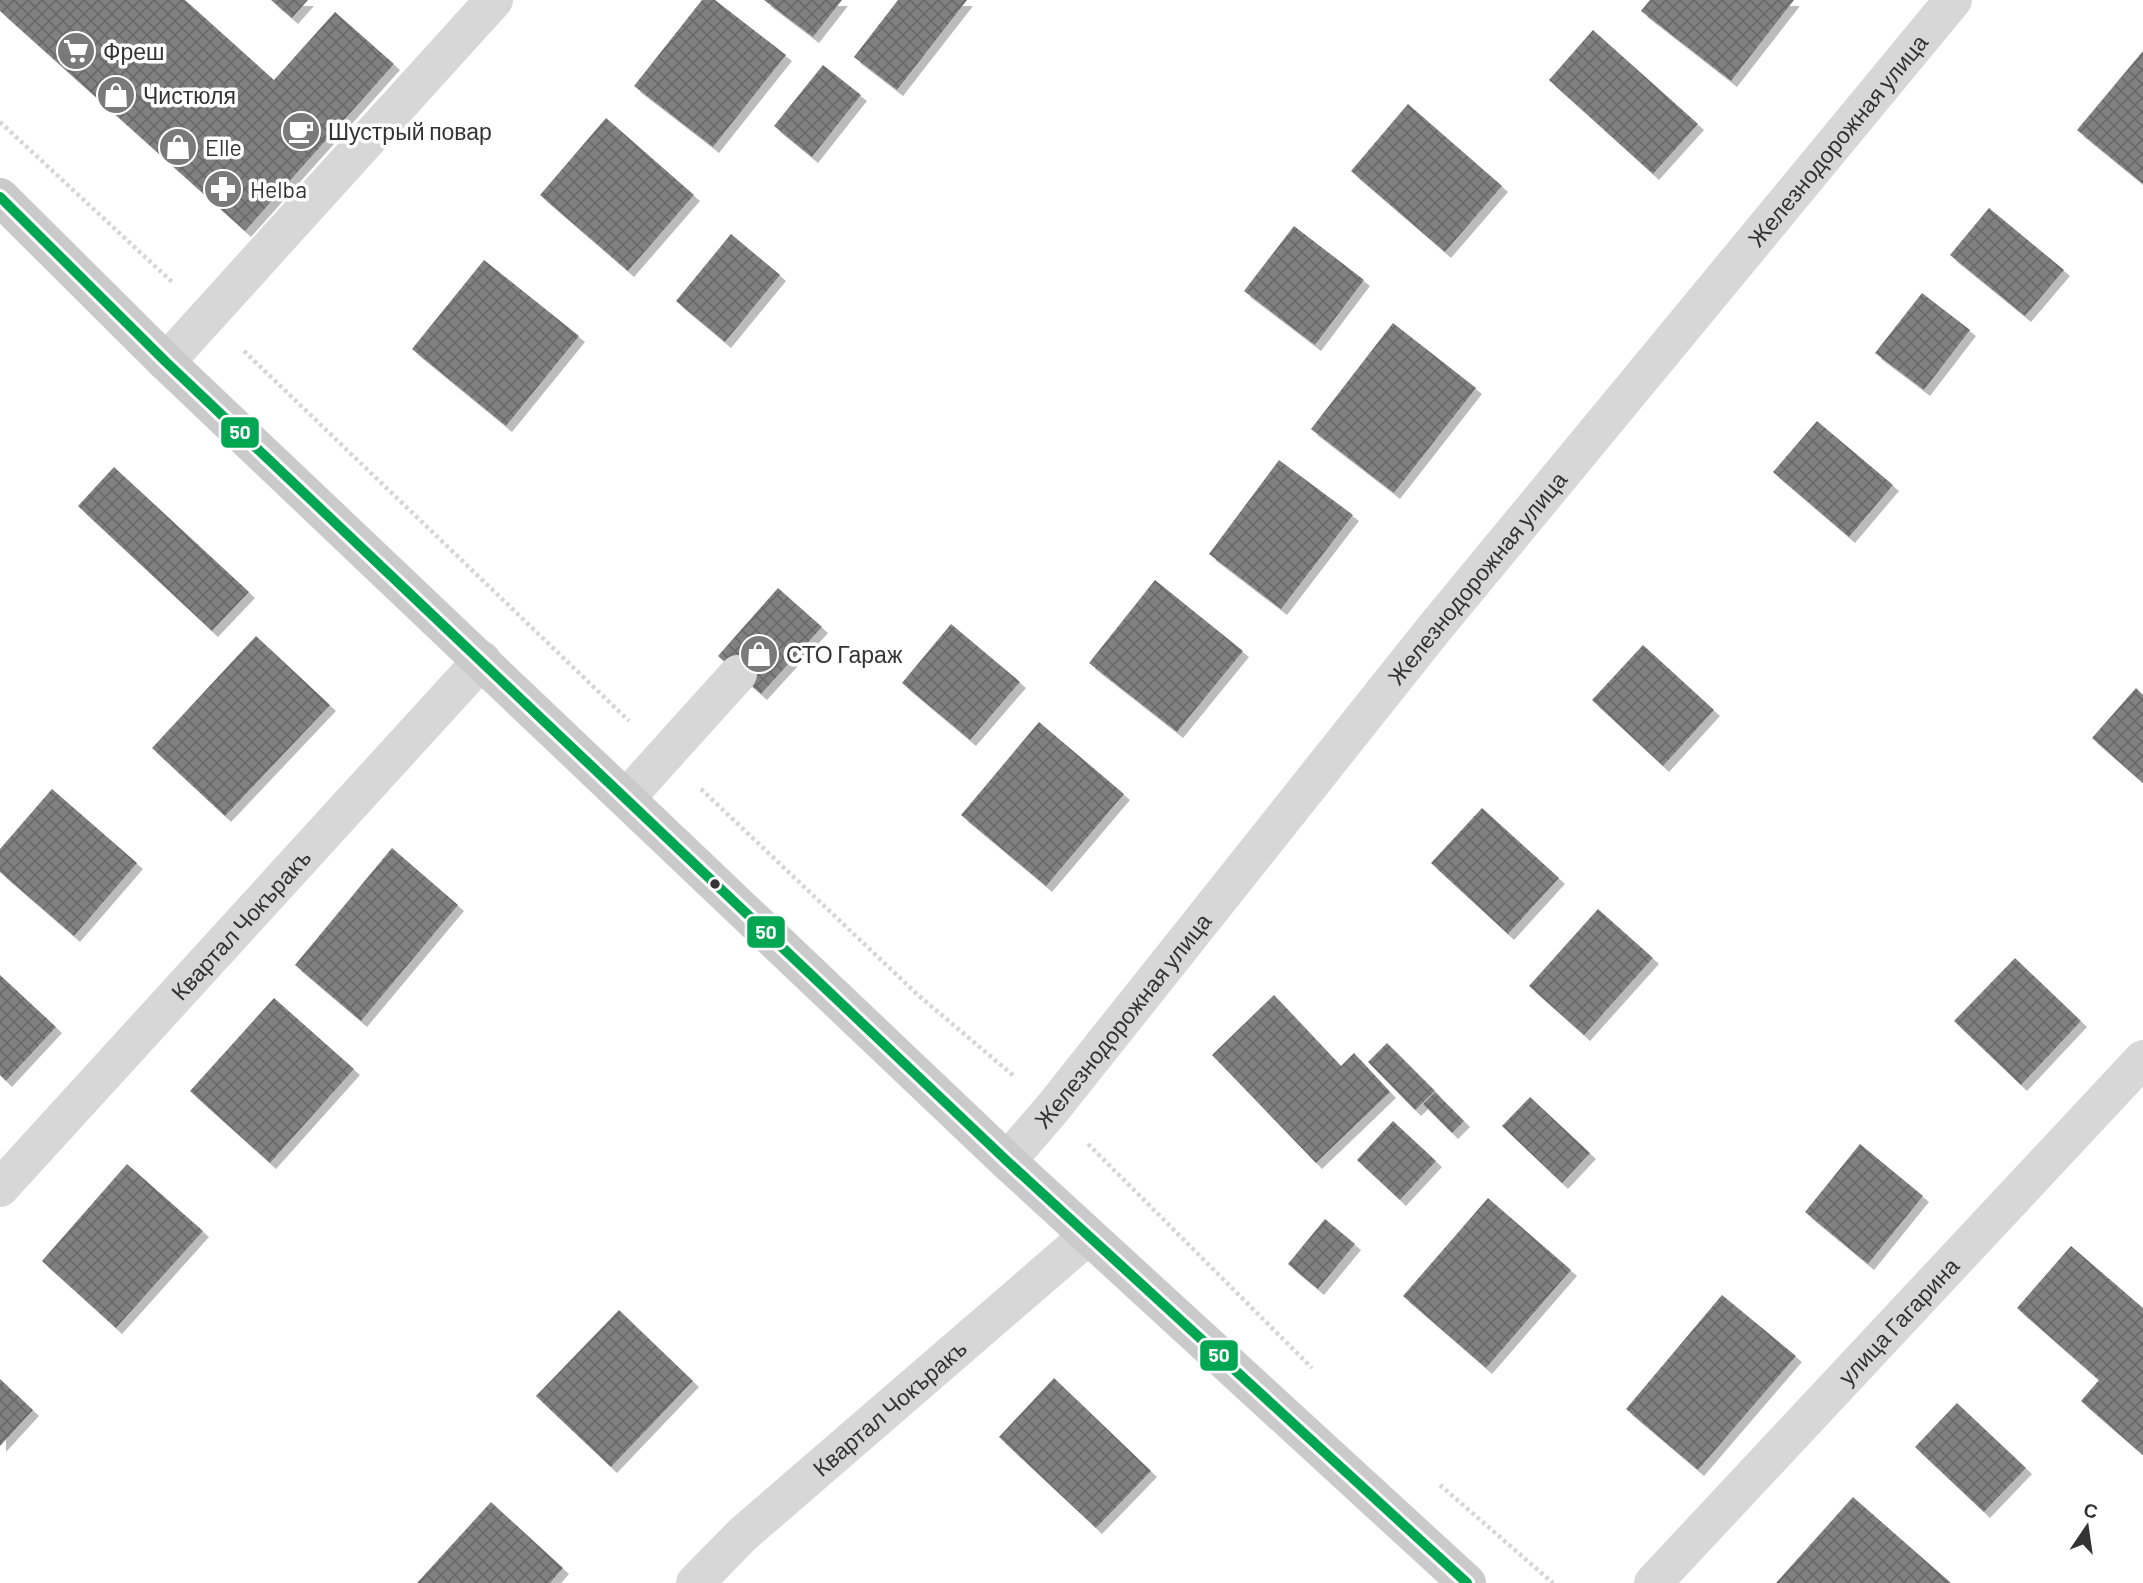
<svg xmlns="http://www.w3.org/2000/svg" width="2143" height="1583" viewBox="0 0 2143 1583" font-family="Barlow,sans-serif">
<defs>
<pattern id="building-cross-hatch" width="8" height="8" patternUnits="userSpaceOnUse" patternTransform="scale(1.75)"><rect width="8" height="8" fill="#818181"/><path d="M0 0l8 8M0 8l8-8" fill="none" stroke="#6a6a6a"/></pattern>
<filter id="shadow"><feDropShadow dx="6" dy="6" stdDeviation="0" flood-color="#0004"/></filter>
</defs>
<rect width="100%" height="100%" fill="#fff"/>
<!-- building -->
<path fill="url(#building-cross-hatch)" filter="url(#shadow)" d="M 0,0 L 185,0 L 274,80 L 335,12 L 394,64 L 245,231 L 0,11 Z
M 271,0 L 308,0 L 292,18 Z
M 702,0 L 715,0 L 786,55 L 713,147 L 634,86 Z
M 764,0 L 842,0 L 813,37 Z
M 898,0 L 967,0 L 897,90 L 854,57 Z
M 1650,0 L 1794,0 L 1731,81 L 1641,11 Z
M 1593,30 L 1698,124 L 1653,174 L 1549,80 Z
M 2143,51 L 2143,184 L 2077,130 Z
M 823,65 L 861,95 L 812,157 L 774,126 Z
M 1408,104 L 1502,186 L 1445,252 L 1351,171 Z
M 606,118 L 694,195 L 628,271 L 540,195 Z
M 1989,208 L 2064,270 L 2025,316 L 1950,255 Z
M 1294,226 L 1364,280 L 1315,345 L 1244,291 Z
M 731,234 L 780,275 L 725,342 L 676,301 Z
M 484,260 L 579,336 L 506,426 L 412,349 Z
M 1922,293 L 1970,330 L 1924,390 L 1875,353 Z
M 1393,323 L 1476,388 L 1394,493 L 1311,429 Z
M 1817,421 L 1893,485 L 1849,537 L 1773,472 Z
M 1279,460 L 1353,515 L 1281,609 L 1209,554 Z
M 114,467 L 249,592 L 212,631 L 78,506 Z
M 1155,580 L 1243,651 L 1177,732 L 1089,663 Z
M 778,588 L 822,627 L 761,694 L 718,656 Z
M 951,624 L 1020,682 L 970,740 L 902,683 Z
M 256,636 L 330,705 L 225,816 L 152,748 Z
M 1643,645 L 1714,710 L 1663,766 L 1592,700 Z
M 2136,688 L 2143,695 L 2143,783 L 2092,738 Z
M 1039,722 L 1124,794 L 1046,886 L 961,815 Z
M 52,789 L 137,863 L 74,936 L 0,872 L 0,849 Z
M 1482,808 L 1559,878 L 1508,934 L 1431,863 Z
M 392,848 L 458,905 L 361,1021 L 295,965 Z
M 1598,909 L 1653,958 L 1584,1035 L 1529,986 Z
M 2015,958 L 2081,1021 L 2021,1085 L 1954,1021 Z
M 0,975 L 56,1027 L 6,1081 L 0,1075 Z
M 1274,995 L 1341,1066 L 1354,1053 L 1390,1092 L 1316,1163 L 1212,1055 Z
M 274,998 L 354,1069 L 270,1163 L 190,1091 Z
M 1387,1043 L 1435,1091 L 1415,1110 L 1368,1062 Z
M 1435,1092 L 1464,1121 L 1452,1133 L 1423,1104 Z
M 1530,1097 L 1590,1153 L 1562,1183 L 1502,1126 Z
M 1393,1121 L 1436,1161 L 1400,1200 L 1357,1160 Z
M 1860,1144 L 1923,1196 L 1868,1264 L 1805,1212 Z
M 127,1164 L 203,1231 L 116,1328 L 42,1261 Z
M 1488,1198 L 1571,1270 L 1486,1368 L 1403,1296 Z
M 1325,1219 L 1355,1244 L 1318,1289 L 1288,1264 Z
M 2071,1246 L 2143,1308 L 2143,1455 L 2081,1401 L 2099,1380 L 2017,1308 Z
M 1722,1295 L 1796,1356 L 1698,1470 L 1626,1409 Z
M 619,1310 L 693,1381 L 611,1467 L 536,1396 Z
M 1054,1378 L 1151,1471 L 1096,1528 L 999,1437 Z
M 0,1379 L 33,1410 L 0,1446 Z
M 1957,1403 L 2026,1468 L 1984,1512 L 1915,1447 Z
M 1853,1497 L 1951,1583 L 1776,1583 Z
M 491,1502 L 563,1568 L 550,1583 L 417,1583 Z"/>
<g fill="none" stroke-linecap="round" stroke-linejoin="round">
<!-- path -->
<path stroke="#d6d6d6" stroke-width="4.5" stroke-dasharray="3.5 3.5" stroke-linecap="butt" d="M 0,122 L 172,282
M 244,351 L 629,721
M 701,789 L 918,995 L 1015,1077
M 1088,1144 L 1312,1368
M 1440,1485 L 1553,1583"/>
<!-- minor -->
<g stroke="#d7d7d7" stroke-width="38">
<path d="M 166,362 L 494,0"/>
<path d="M 627,797 L 738,674"/>
<path id="s1" d="M 1007,1161 L 1052,1109 L 1433,630 L 1953,0"/>
<path id="s2" d="M 0,1188 L 482,660"/>
<path id="s3" d="M 695,1583 L 742,1535 L 1088,1236"/>
<path id="s4" d="M 1653,1583 L 2143,1059"/>
</g>
<!-- major -->
<path stroke="#cacaca" stroke-width="38" d="M 0,197 L 166,362 L 1007,1161 L 1467,1583"/>
<defs>
<path id="bus-1" d="M 0,197 L 166,362 L 1007,1161 L 1467,1583"/>
</defs>
<!-- bus-1 casing -->
<use href="#bus-1" stroke="#fff" stroke-width="16"/>
<!-- bus-1 -->
<use href="#bus-1" stroke="#00a651" stroke-width="10"/>
</g>
<!-- icons -->
<defs>
<symbol id="supermarket-disc" viewBox="-11 -11 22 22"><circle r="9.5" fill="#7a7a7a" stroke="#fff"/><path d="M-6-5.5h2.5l.6 2H6L4.5 2H-2.5L-4.4-4H-6ZM-1.5 3.2a1.3 1.3 0 1 0 .1 0ZM3 3.2a1.3 1.3 0 1 0 .1 0Z" fill="#fff"/></symbol>
<symbol id="shop-disc" viewBox="-11 -11 22 22"><circle r="9.5" fill="#7a7a7a" stroke="#fff"/><path d="M-5-2.5h2.3a2.7 3.5 0 0 1 5.4 0H5L5.5 6h-11ZM-1.5-2.5h3a1.5 2.3 0 0 0-3 0Z" fill="#fff"/></symbol>
<symbol id="cafe-disc" viewBox="-11 -11 22 22"><circle r="9.5" fill="#7a7a7a" stroke="#fff"/><path d="M-5.5-4.5H6V0H3Q3 3.5 0 3.5H-2.5Q-5.5 3.5-5.5 0ZM3-3.2v2h1.7v-2ZM-6 4.5H4V6H-6Z" fill="#fff"/></symbol>
<symbol id="pharmacy-disc" viewBox="-11 -11 22 22"><circle r="9.5" fill="#7a7a7a" stroke="#fff"/><path d="M-2-6h4v4h4v4h-4v4h-4v-4h-4v-4h4Z" fill="#fff"/></symbol>
</defs>
<g fill-rule="evenodd">
<use href="#supermarket-disc" x="54" y="29" width="44" height="44"/>
<use href="#shop-disc" x="94" y="73" width="44" height="44"/>
<use href="#cafe-disc" x="279" y="109" width="44" height="44"/>
<use href="#shop-disc" x="156" y="125" width="44" height="44"/>
<use href="#pharmacy-disc" x="201" y="167" width="44" height="44"/>
<use href="#shop-disc" x="737" y="632" width="44" height="44"/>
</g>
<!-- markers -->
<circle fill="#333" stroke="#fff" stroke-width="2.5" cx="715" cy="884" r="6"/>
<g text-anchor="middle" dominant-baseline="central" stroke-width="7" stroke-linejoin="round" paint-order="stroke">
<!-- poi labels -->
<g font-size="23" fill="#333" stroke="#fff" text-anchor="start">
<text x="103" y="51">Фреш</text>
<text x="143" y="95">Чистюля</text>
<text x="328" y="131">Шустрый повар</text>
<text x="205" y="147">Elle</text>
<text x="250" y="189">Helba</text>
<text x="786" y="654">СТО Гараж</text>
</g>
<!-- street labels -->
<g font-size="23" fill="#333" stroke="#fff">
<text stroke="none"><textPath href="#s1" startOffset="1316">Железнодорожная улица</textPath></text>
<text stroke="none"><textPath href="#s1" startOffset="749">Железнодорожная улица</textPath></text>
<text stroke="none"><textPath href="#s2" startOffset="357">Квартал Чокъракъ</textPath></text>
<text stroke="none"><textPath href="#s1" startOffset="182">Железнодорожная улица</textPath></text>
<text stroke="none"><textPath href="#s4" startOffset="359">улица Гагарина</textPath></text>
<text stroke="none"><textPath href="#s3" startOffset="262">Квартал Чокъракъ</textPath></text>
</g>
</g>
<g stroke="#fff" stroke-width="2.5">
<rect x="220" y="416" width="40" height="33" rx="7" fill="#00a651"/>
<rect x="746" y="915" width="40" height="34" rx="7" fill="#00a651"/>
<rect x="1199" y="1339" width="40" height="33" rx="7" fill="#00a651"/>
</g>
<g font-size="19" text-anchor="middle" font-weight="bold" fill="#fff">
<text x="240" y="439">50</text>
<text x="766" y="939">50</text>
<text x="1219" y="1362">50</text>
</g>
<!-- north arrow -->
<g transform="translate(2087 1527) rotate(13)" stroke="#ffffff" stroke-width="5" paint-order="stroke">
<path d="M0-5L12 26L0 18L-12 26Z" fill="#333333"/>
<text y="-10" font-size="19" font-weight="bold" text-anchor="middle" fill="#333333">С</text>
</g>
</svg>
